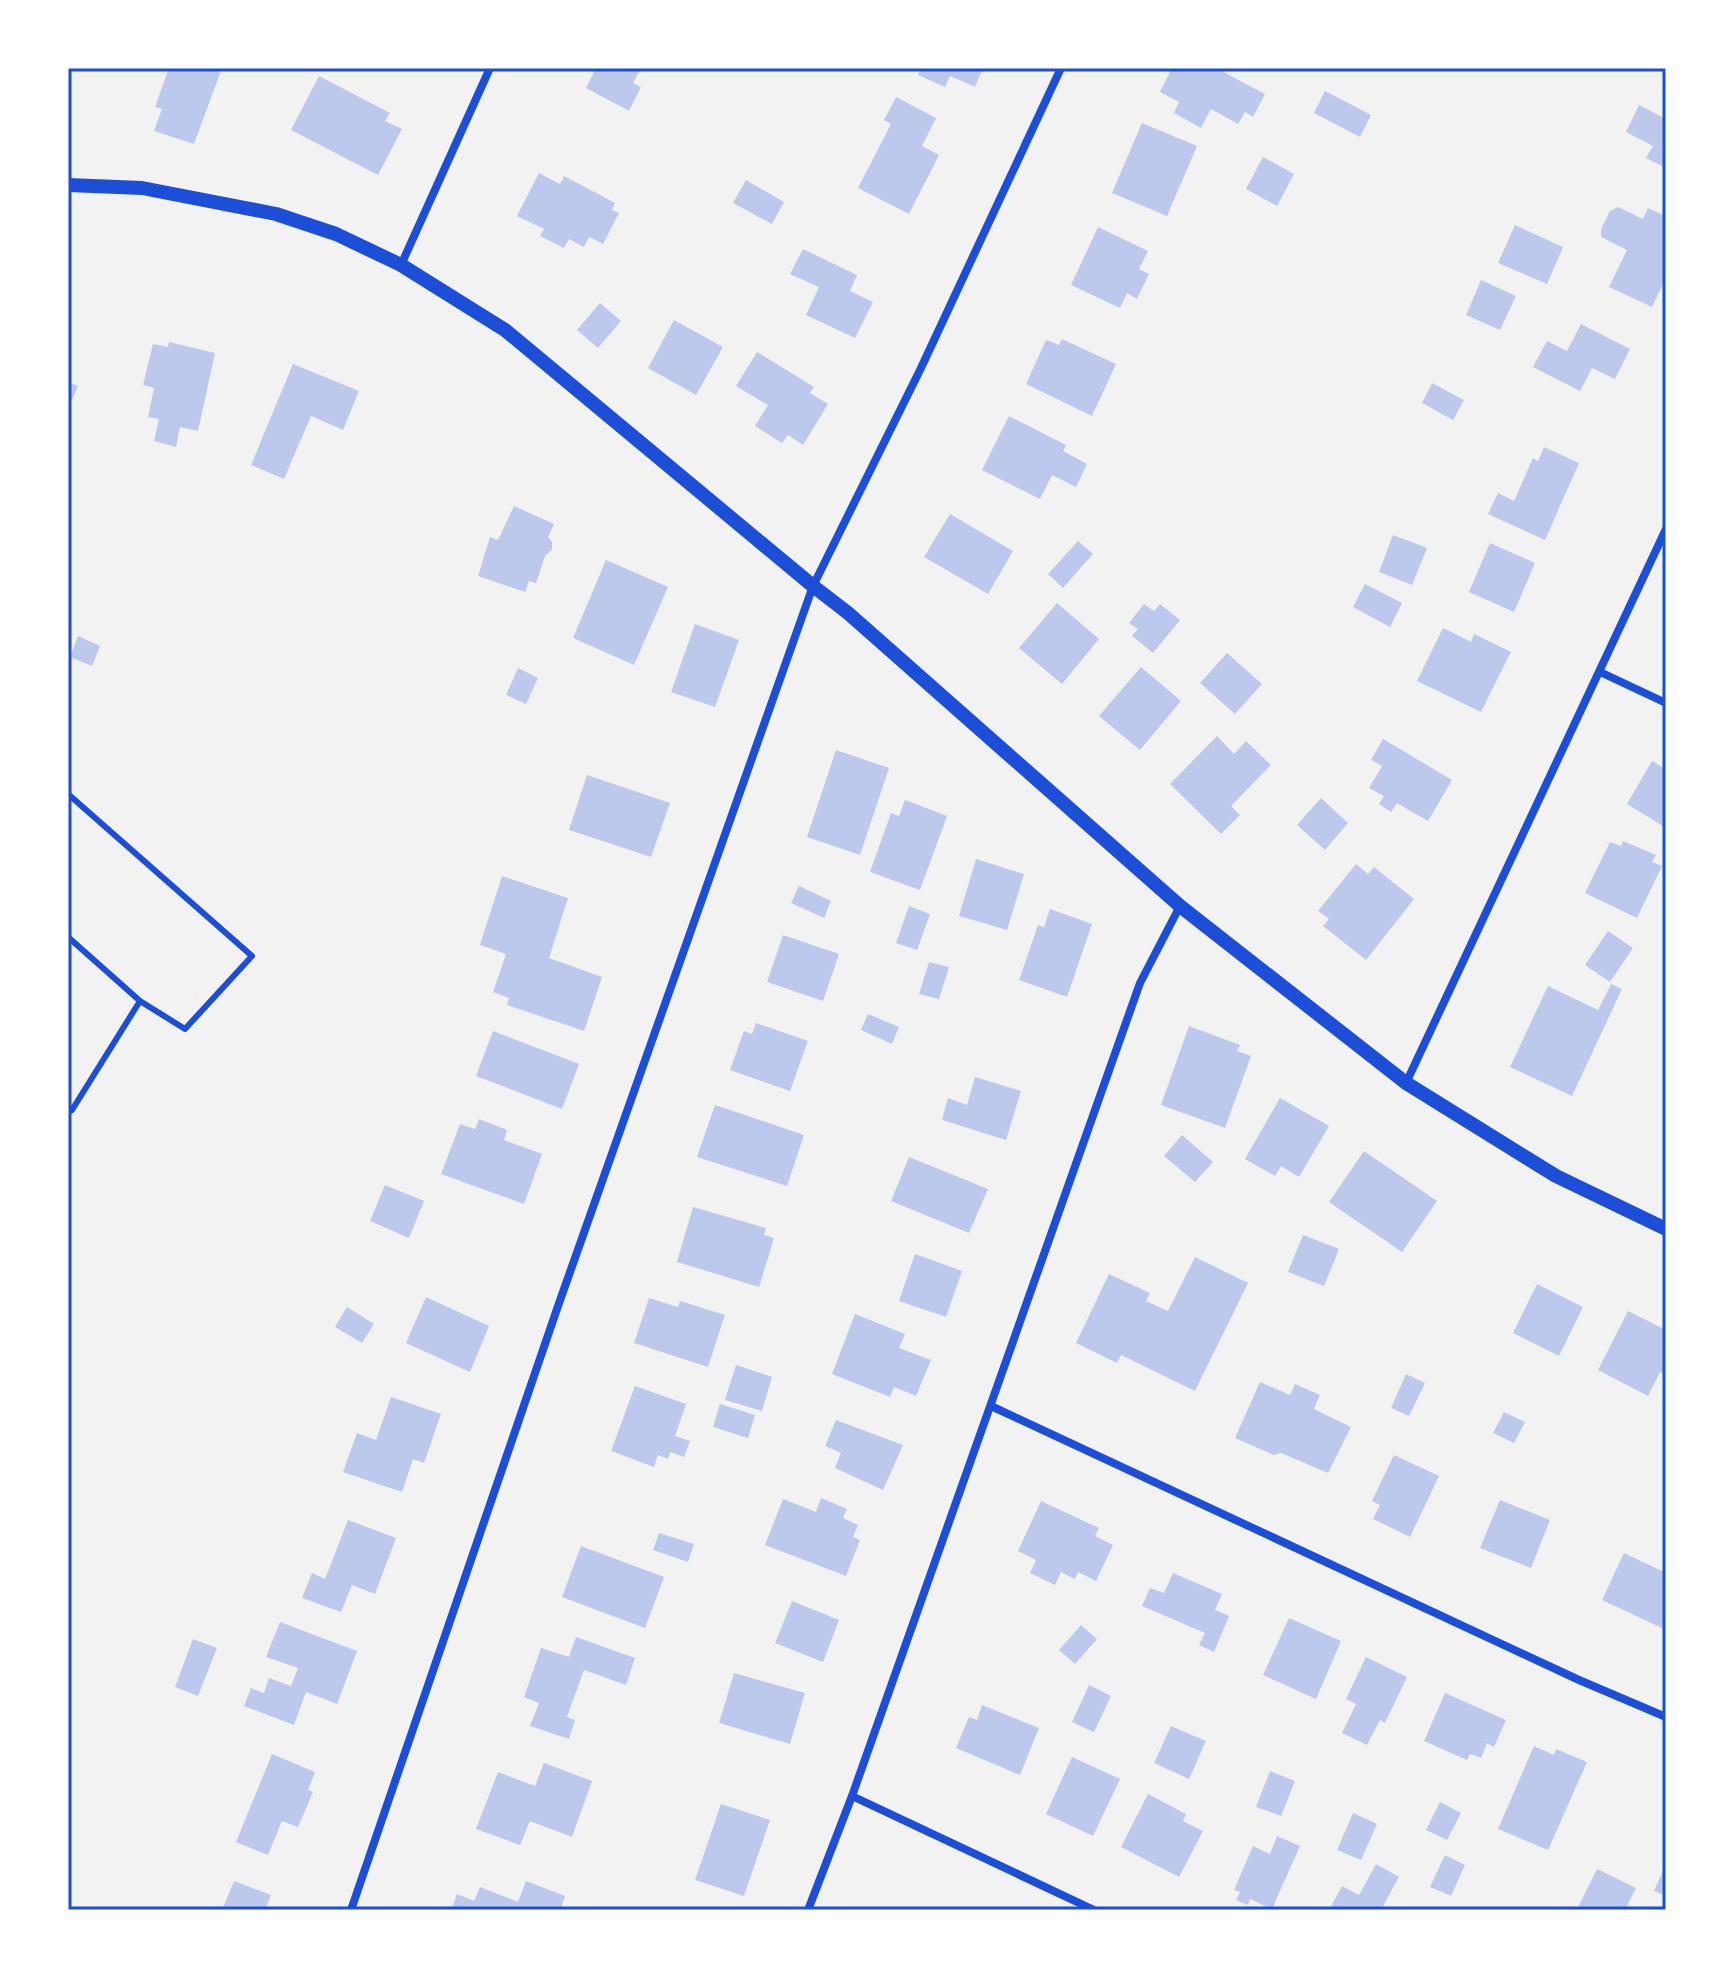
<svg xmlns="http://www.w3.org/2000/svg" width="1734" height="1978" viewBox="0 0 1734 1978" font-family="'Open Sans',sans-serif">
<rect width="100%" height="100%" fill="#f2f2f2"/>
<!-- building -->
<path fill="#bdc9ec" d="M 169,68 L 178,70 L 178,68 L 222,68 L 194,144 L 154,131 L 162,109 L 155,107 Z
M 596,68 L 641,68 L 633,83 L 641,87 L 629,111 L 586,88 Z
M 921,68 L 983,68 L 975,87 L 950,76 L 945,87 L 918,75 Z
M 1172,68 L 1216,68 L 1265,94 L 1253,117 L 1245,112 L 1238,124 L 1211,109 L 1201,128 L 1174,113 L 1179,102 L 1160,92 Z
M 319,76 L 390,113 L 385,121 L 402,129 L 378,175 L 291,130 Z
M 1325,91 L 1371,115 L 1360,137 L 1314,113 Z
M 896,97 L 936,118 L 922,146 L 939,155 L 909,214 L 858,188 L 891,124 L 884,120 Z
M 1639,105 L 1666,119 L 1666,168 L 1646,158 L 1653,146 L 1626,132 Z
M 1142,123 L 1197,146 L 1167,216 L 1112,193 Z
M 1263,157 L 1294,174 L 1277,206 L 1246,189 Z
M 539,173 L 560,184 L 564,176 L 615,203 L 612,210 L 619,213 L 603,244 L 589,237 L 584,247 L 569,239 L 564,248 L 540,236 L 544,229 L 517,216 Z
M 746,180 L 784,202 L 772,224 L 733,203 Z
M 1618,207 L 1643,219 L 1648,208 L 1666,216 L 1666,278 L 1652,307 L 1609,287 L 1627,250 L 1601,237 L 1601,229 L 1610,211 Z
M 1515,225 L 1563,247 L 1547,284 L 1498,263 Z
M 1098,227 L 1148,251 L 1139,269 L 1149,274 L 1137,299 L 1127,293 L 1120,308 L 1071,285 Z
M 803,249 L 857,275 L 850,291 L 873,302 L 855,338 L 806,315 L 819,287 L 790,274 Z
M 1481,280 L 1516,296 L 1500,330 L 1466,315 Z
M 600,303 L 621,321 L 598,348 L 577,330 Z
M 674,320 L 723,347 L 696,395 L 648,368 Z
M 1581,324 L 1630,349 L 1615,379 L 1592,368 L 1580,391 L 1533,367 L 1547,341 L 1567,351 Z
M 1062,339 L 1116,364 L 1092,416 L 1026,384 L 1046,340 L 1059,345 Z
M 169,342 L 215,353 L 198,431 L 180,427 L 176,447 L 154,441 L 159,419 L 148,417 L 154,388 L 143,385 L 153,344 L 168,347 Z
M 757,352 L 814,387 L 810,393 L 828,404 L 803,445 L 788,435 L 782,443 L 755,426 L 768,405 L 736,386 Z
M 293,364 L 359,391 L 343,430 L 311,416 L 284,479 L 251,465 Z
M 68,382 L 78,386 L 68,409 Z
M 1432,383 L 1464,400 L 1453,420 L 1422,403 Z
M 1009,416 L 1066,445 L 1063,451 L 1087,464 L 1076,487 L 1052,475 L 1040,499 L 982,470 Z
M 1544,447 L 1579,463 L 1545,540 L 1488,514 L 1498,493 L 1514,501 L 1533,458 L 1538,461 Z
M 514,506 L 554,524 L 548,537 L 552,542 L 552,550 L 545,556 L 536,583 L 529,581 L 525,592 L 478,576 L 490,537 L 498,540 Z
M 950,514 L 1013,551 L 988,594 L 924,557 Z
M 1393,535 L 1427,548 L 1412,585 L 1379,572 Z
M 1078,541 L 1093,554 L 1063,588 L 1048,574 Z
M 1490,543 L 1535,563 L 1514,612 L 1469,592 Z
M 606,560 L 668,587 L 634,665 L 573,638 Z
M 1365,584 L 1402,603 L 1390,627 L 1353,607 Z
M 1057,603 L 1099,639 L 1062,684 L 1019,648 Z
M 1144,604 L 1154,611 L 1160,604 L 1180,620 L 1153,653 L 1132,636 L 1138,629 L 1129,623 Z
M 695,624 L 739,640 L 715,707 L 671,692 Z
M 1443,628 L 1471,642 L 1474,634 L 1511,652 L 1481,712 L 1417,681 Z
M 78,636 L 100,646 L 92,666 L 70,657 Z
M 1227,653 L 1262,684 L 1235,714 L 1200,683 Z
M 1141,667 L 1181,701 L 1140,750 L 1099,716 Z
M 518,668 L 538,678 L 526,704 L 506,695 Z
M 1217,736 L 1234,754 L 1246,741 L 1271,765 L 1231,806 L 1240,815 L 1221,834 L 1170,784 Z
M 1383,739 L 1452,780 L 1428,821 L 1397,803 L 1391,812 L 1379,804 L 1384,796 L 1369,788 L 1382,766 L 1371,760 Z
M 836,750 L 889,768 L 860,855 L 807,837 Z
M 1652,761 L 1666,769 L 1666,828 L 1627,804 Z
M 587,775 L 670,803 L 651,857 L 569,830 Z
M 1321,798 L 1348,823 L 1325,850 L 1297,825 Z
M 905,800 L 947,816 L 920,890 L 870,872 L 891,813 L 899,816 Z
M 1623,841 L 1656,855 L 1652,862 L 1662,866 L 1637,918 L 1585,893 L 1610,842 L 1621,846 Z
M 976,859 L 1024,874 L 1007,930 L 959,916 Z
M 1356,864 L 1368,874 L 1374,867 L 1414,899 L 1366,960 L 1323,926 L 1329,919 L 1318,911 Z
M 502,876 L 568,898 L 549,958 L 602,977 L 584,1031 L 507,1005 L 509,998 L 493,992 L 506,954 L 480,945 Z
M 799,886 L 831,901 L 824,918 L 791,903 Z
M 909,906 L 930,914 L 917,950 L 896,943 Z
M 1050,909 L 1092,924 L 1067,997 L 1019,980 L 1038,925 L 1044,927 Z
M 1608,931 L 1633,948 L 1610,982 L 1585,965 Z
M 783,935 L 839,954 L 823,1001 L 767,982 Z
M 929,962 L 949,967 L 939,999 L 919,994 Z
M 1611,984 L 1622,989 L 1572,1096 L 1510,1067 L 1548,986 L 1598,1010 Z
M 868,1014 L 899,1027 L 892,1044 L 861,1030 Z
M 756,1023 L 808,1041 L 790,1091 L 730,1070 L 744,1031 L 752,1034 Z
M 1189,1026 L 1240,1045 L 1237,1051 L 1251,1056 L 1225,1128 L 1161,1105 Z
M 493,1031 L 579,1064 L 562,1109 L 476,1076 Z
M 975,1077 L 1021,1091 L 1006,1140 L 942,1120 L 948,1098 L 967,1105 Z
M 1280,1098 L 1329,1126 L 1299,1177 L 1281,1166 L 1275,1176 L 1245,1159 Z
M 715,1105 L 804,1135 L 787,1186 L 697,1157 Z
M 479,1119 L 507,1130 L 504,1140 L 542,1154 L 524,1204 L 441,1174 L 460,1124 L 475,1129 Z
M 1182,1135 L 1213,1162 L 1195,1182 L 1164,1156 Z
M 1364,1151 L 1437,1201 L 1402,1252 L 1329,1202 Z
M 909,1157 L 988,1189 L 969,1233 L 891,1201 Z
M 385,1185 L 424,1201 L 409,1238 L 370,1221 Z
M 693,1207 L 766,1228 L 764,1235 L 774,1238 L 759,1287 L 677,1262 Z
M 1303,1235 L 1339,1249 L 1324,1286 L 1288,1272 Z
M 915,1254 L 962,1271 L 946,1317 L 899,1301 Z
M 1195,1257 L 1248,1283 L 1195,1391 L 1121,1355 L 1117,1363 L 1076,1343 L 1109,1274 L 1150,1293 L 1146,1301 L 1168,1311 Z
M 1537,1284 L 1583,1307 L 1559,1356 L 1513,1333 Z
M 426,1297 L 489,1326 L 470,1372 L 406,1343 Z
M 649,1298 L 678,1307 L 680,1301 L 725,1315 L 708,1367 L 634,1343 Z
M 347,1307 L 374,1324 L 362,1343 L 335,1327 Z
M 1628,1311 L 1666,1330 L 1666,1375 L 1660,1372 L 1648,1396 L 1598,1370 Z
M 855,1314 L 905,1334 L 899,1348 L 931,1360 L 916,1396 L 894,1387 L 890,1397 L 832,1374 Z
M 736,1365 L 772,1377 L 762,1411 L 725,1400 Z
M 1406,1374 L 1425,1383 L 1409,1416 L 1391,1408 Z
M 1260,1382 L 1290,1395 L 1295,1384 L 1320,1395 L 1314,1409 L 1351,1427 L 1328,1473 L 1281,1453 L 1274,1455 L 1235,1438 Z
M 635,1386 L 686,1404 L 675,1436 L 690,1441 L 684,1457 L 670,1452 L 668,1459 L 658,1455 L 654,1467 L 611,1451 Z
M 391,1397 L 441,1414 L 424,1463 L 413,1459 L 402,1492 L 343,1472 L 357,1433 L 376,1440 Z
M 720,1404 L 755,1415 L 748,1438 L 713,1427 Z
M 1504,1412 L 1525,1422 L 1514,1443 L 1493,1433 Z
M 836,1420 L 903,1445 L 883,1490 L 835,1468 L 841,1453 L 825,1446 Z
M 1394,1455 L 1439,1476 L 1410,1537 L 1373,1519 L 1380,1505 L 1372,1501 Z
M 821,1498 L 847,1509 L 843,1518 L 858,1525 L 853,1537 L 860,1540 L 846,1576 L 765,1545 L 783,1499 L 816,1512 Z
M 1500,1500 L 1550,1520 L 1531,1568 L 1480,1548 Z
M 1041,1501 L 1099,1528 L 1095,1536 L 1113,1545 L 1096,1581 L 1078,1572 L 1075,1579 L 1061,1572 L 1055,1585 L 1030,1573 L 1036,1560 L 1018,1551 Z
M 348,1520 L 396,1538 L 375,1594 L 352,1585 L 341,1612 L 302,1598 L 312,1573 L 325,1579 Z
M 659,1533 L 694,1544 L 688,1562 L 653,1550 Z
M 581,1546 L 664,1577 L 645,1628 L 562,1597 Z
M 1624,1553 L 1666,1573 L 1666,1623 L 1664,1629 L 1602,1600 Z
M 1173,1573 L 1222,1594 L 1215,1610 L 1229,1616 L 1214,1652 L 1199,1645 L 1205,1633 L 1142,1606 L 1150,1588 L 1164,1593 Z
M 792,1601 L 839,1620 L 823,1662 L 775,1643 Z
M 1289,1618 L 1341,1641 L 1316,1699 L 1263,1675 Z
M 280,1622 L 357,1651 L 337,1704 L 306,1692 L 294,1725 L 244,1706 L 251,1688 L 264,1693 L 269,1678 L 291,1686 L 298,1668 L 266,1657 Z
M 1081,1625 L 1097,1639 L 1075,1664 L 1059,1650 Z
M 576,1637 L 635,1658 L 626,1685 L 584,1670 L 567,1717 L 575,1720 L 569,1739 L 530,1726 L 539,1703 L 524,1697 L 541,1648 L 569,1657 Z
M 193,1639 L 217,1648 L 198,1696 L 175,1687 Z
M 1366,1657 L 1407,1677 L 1385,1723 L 1380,1720 L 1367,1745 L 1342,1733 L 1356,1704 L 1346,1699 Z
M 734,1673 L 805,1693 L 790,1744 L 719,1723 Z
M 1089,1685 L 1111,1696 L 1094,1732 L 1072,1722 Z
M 1445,1693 L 1506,1720 L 1494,1747 L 1487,1743 L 1481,1758 L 1470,1754 L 1467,1760 L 1424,1741 Z
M 982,1705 L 1039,1728 L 1020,1775 L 956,1748 L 969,1717 L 977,1720 Z
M 1171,1726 L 1206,1741 L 1189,1779 L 1154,1763 Z
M 1534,1746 L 1554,1755 L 1556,1749 L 1587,1762 L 1548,1850 L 1498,1829 Z
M 272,1754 L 315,1772 L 308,1790 L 313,1792 L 298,1827 L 282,1821 L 268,1855 L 236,1842 Z
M 1072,1757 L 1120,1779 L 1093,1836 L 1046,1814 Z
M 544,1763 L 592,1781 L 572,1837 L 530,1821 L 520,1845 L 476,1829 L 498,1772 L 535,1786 Z
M 1270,1771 L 1295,1781 L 1281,1816 L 1256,1807 Z
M 1148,1794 L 1186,1814 L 1183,1821 L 1203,1831 L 1179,1877 L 1121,1847 Z
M 1440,1802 L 1461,1813 L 1447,1840 L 1426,1830 Z
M 721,1804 L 770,1820 L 744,1896 L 695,1880 Z
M 1353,1813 L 1377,1824 L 1361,1860 L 1337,1850 Z
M 1277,1836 L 1300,1846 L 1272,1909 L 1250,1899 L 1248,1905 L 1236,1900 L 1240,1892 L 1234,1890 L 1253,1846 L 1270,1854 Z
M 1445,1855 L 1465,1865 L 1451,1896 L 1430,1887 Z
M 1376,1864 L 1399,1877 L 1381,1910 L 1329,1910 L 1342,1886 L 1359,1895 Z
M 1666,1864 L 1666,1896 L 1654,1891 Z
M 1597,1869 L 1636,1888 L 1625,1910 L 1577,1909 Z
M 234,1881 L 271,1895 L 265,1910 L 222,1910 Z
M 526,1881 L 565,1896 L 560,1910 L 451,1910 L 457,1894 L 474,1901 L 480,1887 L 518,1902 Z"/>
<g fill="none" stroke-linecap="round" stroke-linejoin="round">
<!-- service -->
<path stroke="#1d4ed8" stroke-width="6" d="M 68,794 L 252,956 L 185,1029 L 140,1001 L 68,937
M 68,1112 L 72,1110 L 140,1001"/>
<!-- minor -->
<path stroke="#1d4ed8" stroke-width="8" d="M 401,265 L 490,68
M 1600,672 L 1666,703
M 1406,1083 L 1666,529
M 991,1406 L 1579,1680 L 1666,1717
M 852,1796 L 1094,1910
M 351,1910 L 558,1306 L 813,586 L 921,368 L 1061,68
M 808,1910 L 852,1796 L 1140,983 L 1180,906"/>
<!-- tertiary -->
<path stroke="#1d4ed8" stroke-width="14" d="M 68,185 L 142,188 L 276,214 L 336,234 L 401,265 L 505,330 L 813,586 L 848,613 L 1180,906 L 1406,1083 L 1556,1176 L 1666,1229"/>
</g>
<!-- border -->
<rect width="1734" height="1978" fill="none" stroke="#ffffff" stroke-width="140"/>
<rect x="70" y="70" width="1594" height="1838" fill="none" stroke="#1d4ed8" stroke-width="3"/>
</svg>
